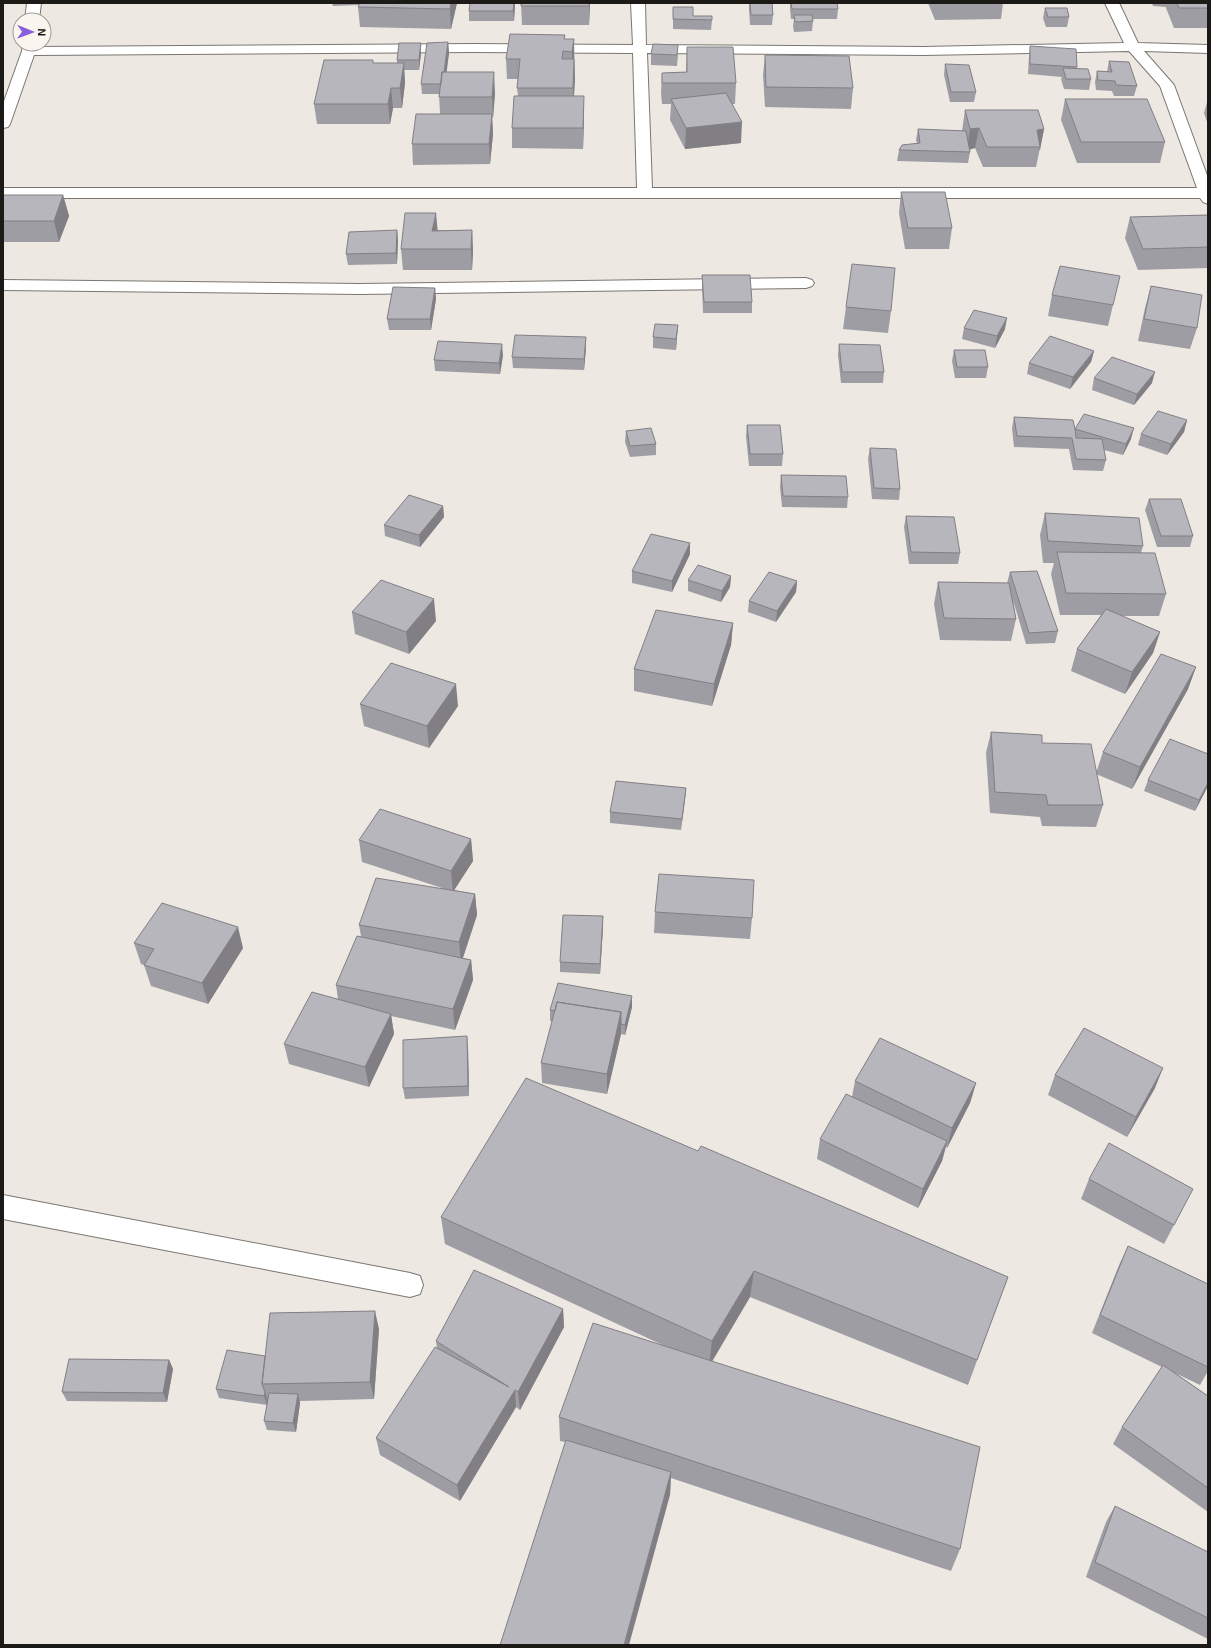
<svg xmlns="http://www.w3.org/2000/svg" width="1211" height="1648" viewBox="0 0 1211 1648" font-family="'Exo 2',sans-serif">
<rect width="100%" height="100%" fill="#eee8e2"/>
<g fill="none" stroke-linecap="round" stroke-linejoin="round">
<defs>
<path id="minor" d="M 27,3 L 41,3 L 39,20 L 25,20 Z
M 631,3 L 645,3 L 646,45 L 923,47 L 1124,43 L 1105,3 L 1119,3 L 1138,43 L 1208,45 L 1208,53 L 1144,51 L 1174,85 L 1208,178 L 1208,204 L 1203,202 L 1200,198 L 3,198 L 3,188 L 637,188 L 633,53 L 473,52 L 34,55 L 10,124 L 8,127 L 3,128 L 3,104 L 22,51 L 23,44 L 37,44 L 36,47 L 473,44 L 633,45 ZM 1129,51 L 1160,86 L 1197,188 L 652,188 L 647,53 L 923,55 Z
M 806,278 L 812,280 L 814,283 L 812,286 L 806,288 L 360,294 L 3,290 L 3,280 L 360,284 Z
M 3,1195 L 410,1273 L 420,1276 L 423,1285 L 420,1294 L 410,1297 L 3,1219 Z"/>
</defs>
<!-- minor casing -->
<use href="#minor" stroke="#7b7671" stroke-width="2"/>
<!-- minor -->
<use href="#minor" fill="#fff" fill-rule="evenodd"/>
</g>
<!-- wall -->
<path fill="#9e9da3" d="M 332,3 L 457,3 L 451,29 L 360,27 L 358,7 L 359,5 L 333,6 Z
M 515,3 L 514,21 L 469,21 L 469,11 Z
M 521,3 L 590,3 L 589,25 L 522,25 Z
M 749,3 L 772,3 L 773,15 L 772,25 L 750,25 L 749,9 Z
M 790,3 L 837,3 L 838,9 L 837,19 L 812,19 L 813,21 L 812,31 L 794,32 L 793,26 L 794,19 L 791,19 L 790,9 Z
M 928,3 L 1003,3 L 1001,19 L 935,20 Z
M 1152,3 L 1208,3 L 1208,28 L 1174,28 L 1166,8 L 1166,7 L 1153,6 Z
M 673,7 L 693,16 L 712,20 L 711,30 L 673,29 Z
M 1045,8 L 1069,17 L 1067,27 L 1046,27 L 1043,18 Z
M 565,35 L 565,39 L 574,39 L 575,79 L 574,96 L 584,117 L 583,149 L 512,148 L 512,128 L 518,96 L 517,88 L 518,79 L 507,79 L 506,59 Z
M 448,42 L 449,53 L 446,72 L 495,93 L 493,118 L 492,117 L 493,134 L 490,164 L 413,165 L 412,144 L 440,114 L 439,94 L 422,94 L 421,84 Z
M 421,43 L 421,54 L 419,70 L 404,70 L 405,83 L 402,108 L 393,108 L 390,124 L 317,124 L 314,104 L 373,60 L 373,63 L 397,63 L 397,60 Z
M 1030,46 L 1077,67 L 1077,69 L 1091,79 L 1089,90 L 1064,89 L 1061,79 L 1062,77 L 1028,74 L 1029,56 Z
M 687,47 L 736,83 L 735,104 L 732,104 L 741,143 L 685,149 L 670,120 L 671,104 L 662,104 L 661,93 L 662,73 L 686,72 Z
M 651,54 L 678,55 L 677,66 L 651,65 Z
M 765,55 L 853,88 L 851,109 L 765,107 L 763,75 Z
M 1109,61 L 1137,86 L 1134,96 L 1114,96 L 1112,91 L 1096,90 L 1095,82 L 1097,71 L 1107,72 Z
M 945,64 L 976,92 L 974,102 L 950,102 L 944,75 Z
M 1065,99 L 1165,142 L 1160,163 L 1077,163 L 1061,120 Z
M 1208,99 L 1208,125 L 1204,113 Z
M 965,110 L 1044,129 L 1036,167 L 983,167 L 975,148 L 969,150 L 970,152 L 968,163 L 897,161 L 899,150 L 917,143 L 916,140 L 918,129 L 962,131 Z
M 901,192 L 952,228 L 949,249 L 905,249 L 899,213 Z
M 3,195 L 63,195 L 69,216 L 59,242 L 3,242 Z
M 1208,215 L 1208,268 L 1138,270 L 1125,238 L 1130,217 Z
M 397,230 L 398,241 L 397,264 L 348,265 L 346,254 Z
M 438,230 L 472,230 L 473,251 L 472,270 L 403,270 L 401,249 Z
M 702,275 L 752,302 L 752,313 L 703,313 L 702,286 Z
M 1151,286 L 1197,328 L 1190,349 L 1138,341 L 1145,308 Z
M 435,288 L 436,299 L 431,330 L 389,330 L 387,319 Z
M 1052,295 L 1113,305 L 1108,326 L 1048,316 Z
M 846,307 L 891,311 L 888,333 L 843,329 Z
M 678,325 L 677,336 L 676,350 L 653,348 L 653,337 Z
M 964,328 L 1005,329 L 995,348 L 962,339 Z
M 839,344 L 884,372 L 883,383 L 841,383 L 838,355 Z
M 586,348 L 584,370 L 513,368 L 512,357 Z
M 954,350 L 988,367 L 986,378 L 955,378 L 952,361 Z
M 1094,351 L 1091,362 L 1070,389 L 1027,374 L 1029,363 Z
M 503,355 L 500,374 L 435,371 L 434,360 Z
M 1094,378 L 1152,383 L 1134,405 L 1092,390 Z
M 1014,417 L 1075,429 L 1131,439 L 1123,455 L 1104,450 L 1106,460 L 1103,471 L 1073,470 L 1069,449 L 1014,447 L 1012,428 Z
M 1187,420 L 1184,432 L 1167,455 L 1138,445 L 1141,434 Z
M 747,425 L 783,454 L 782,466 L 749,466 L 746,436 Z
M 626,431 L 656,444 L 656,455 L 630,457 L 625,442 Z
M 870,448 L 900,489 L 899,500 L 872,499 L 868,459 Z
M 781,475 L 848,497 L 847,508 L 782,507 L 780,487 Z
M 1149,499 L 1193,536 L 1190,547 L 1157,547 L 1145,510 Z
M 443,506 L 444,517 L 420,547 L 385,536 L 384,525 Z
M 1045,513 L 1143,546 L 1141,553 L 1166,594 L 1159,616 L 1121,616 L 1160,632 L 1153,653 L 1125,694 L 1071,671 L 1077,649 L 1101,615 L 1060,615 L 1051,574 L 1054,563 L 1043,563 L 1040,535 Z
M 906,516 L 960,553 L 958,564 L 909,564 L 904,527 Z
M 690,543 L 690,554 L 672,592 L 632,583 L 632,571 Z
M 1010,572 L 1058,631 L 1055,643 L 1026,644 L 1013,600 L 1016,619 L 1011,641 L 940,640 L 934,604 L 938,582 L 1007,583 Z
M 731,576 L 730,587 L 721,602 L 688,591 L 688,580 Z
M 797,581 L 796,592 L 776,622 L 748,612 L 749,601 Z
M 352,612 L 436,621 L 409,654 L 355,634 Z
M 733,623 L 731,645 L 712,706 L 634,691 L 634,669 Z
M 1196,667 L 1188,689 L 1132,789 L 1096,774 L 1103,805 L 1096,827 L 1042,826 L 1040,817 L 990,813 L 986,753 L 991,732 L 1042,743 L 1096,773 L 1103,752 Z
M 360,704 L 458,706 L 429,748 L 364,726 Z
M 1148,780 L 1208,786 L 1195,811 L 1144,791 Z
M 686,788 L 685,799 L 681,830 L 610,823 L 610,812 Z
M 471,839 L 473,861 L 454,890 L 475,894 L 477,915 L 463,958 L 471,960 L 473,980 L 455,1030 L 391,1016 L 394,1034 L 369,1087 L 289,1064 L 284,1044 L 338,999 L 336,985 L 361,936 L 359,925 L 442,888 L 362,862 L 359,840 Z
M 655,912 L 752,918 L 750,939 L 654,933 Z
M 603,916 L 603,927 L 600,974 L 560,972 L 560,962 Z
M 134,943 L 243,948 L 208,1004 L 151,986 L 144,965 L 141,964 Z
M 632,1007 L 625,1035 L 621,1034 L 607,1094 L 542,1083 L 541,1063 L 552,1021 L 550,1021 L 550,1010 Z
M 468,1047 L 469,1096 L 405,1099 L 403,1088 Z
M 1055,1075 L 1155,1088 L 1127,1137 L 1048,1095 Z
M 855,1081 L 976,1083 L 970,1103 L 947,1148 L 946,1147 L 942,1161 L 918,1208 L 817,1159 L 820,1139 L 852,1097 Z
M 698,1151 L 1008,1277 L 968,1385 L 750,1297 L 712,1362 L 960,1549 L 951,1571 L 671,1478 L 670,1495 L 565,1442 L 560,1441 L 559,1417 L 669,1348 L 445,1244 L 441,1217 Z
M 1089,1179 L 1183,1208 L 1164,1244 L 1081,1199 Z
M 1128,1246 L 1208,1284 L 1208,1371 L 1200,1385 L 1175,1373 L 1208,1396 L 1208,1512 L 1113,1444 L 1122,1427 L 1162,1367 L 1092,1333 L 1119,1265 Z
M 563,1309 L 564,1327 L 520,1410 L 516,1407 L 460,1501 L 380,1455 L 376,1438 L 437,1348 L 436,1341 Z
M 379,1329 L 374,1399 L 300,1401 L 300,1403 L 296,1432 L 267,1430 L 264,1421 L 267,1405 L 219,1398 L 216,1389 L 265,1356 Z
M 169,1360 L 173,1369 L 167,1402 L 67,1401 L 62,1392 Z
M 1115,1506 L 1208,1552 L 1208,1639 L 1086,1577 L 1106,1522 Z"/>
<!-- shaded-wall -->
<path fill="#817f84" d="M 451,3 L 457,3 L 451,29 L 450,9 Z
M 514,3 L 515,3 L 515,6 L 514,21 L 513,11 Z
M 589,3 L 590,3 L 589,25 Z
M 574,39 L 574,59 L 572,72 L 572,52 Z
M 448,42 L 449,53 L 444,94 L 443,84 Z
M 421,43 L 421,54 L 419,70 L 419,60 Z
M 574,59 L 575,79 L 573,108 L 573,88 Z
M 404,63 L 405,83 L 402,108 L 400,88 Z
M 494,72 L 495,93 L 493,118 L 492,97 Z
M 391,88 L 393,108 L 390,124 L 388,104 Z
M 584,96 L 584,117 L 583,149 L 583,128 Z
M 492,114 L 493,134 L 490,164 L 489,144 Z
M 742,122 L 741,143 L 685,149 L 686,128 Z
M 979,128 L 975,148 L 967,150 L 970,129 Z
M 1044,129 L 1040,150 L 1039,150 L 1040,147 L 1037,130 Z
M 63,195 L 69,216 L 59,242 L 54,221 Z
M 436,213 L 438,234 L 432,231 Z
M 397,230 L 398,241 L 397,264 L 396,253 Z
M 472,230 L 473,251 L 472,270 L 471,249 Z
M 435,288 L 436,299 L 431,330 L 430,319 Z
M 1007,318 L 1005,329 L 995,348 L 997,336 Z
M 678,325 L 677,336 L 676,350 L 676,339 Z
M 586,337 L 586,348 L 584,370 L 584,359 Z
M 502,344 L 503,355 L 500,374 L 499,363 Z
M 1094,351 L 1091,362 L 1070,389 L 1073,377 Z
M 1155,372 L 1152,383 L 1134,405 L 1137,394 Z
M 1187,420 L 1184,432 L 1167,455 L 1171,444 Z
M 1134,428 L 1131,439 L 1123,455 L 1126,444 Z
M 443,506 L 444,517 L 420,547 L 419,535 Z
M 690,543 L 690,554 L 672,592 L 672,581 Z
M 731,576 L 730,587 L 721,602 L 722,591 Z
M 797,581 L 796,592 L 776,622 L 777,611 Z
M 434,599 L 436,621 L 409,654 L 406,632 Z
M 733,623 L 731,645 L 712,706 L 714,684 Z
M 1160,632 L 1153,653 L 1125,694 L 1132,672 Z
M 1196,667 L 1188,689 L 1132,789 L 1140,767 Z
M 456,684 L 458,706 L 429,748 L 427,726 Z
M 1208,783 L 1208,786 L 1195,811 L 1199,800 Z
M 686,788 L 685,799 L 681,830 L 682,819 Z
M 471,839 L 473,861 L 453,892 L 451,871 Z
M 475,894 L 477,915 L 461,963 L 459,942 Z
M 603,916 L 603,927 L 600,974 L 600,964 Z
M 238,927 L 243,948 L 208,1004 L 202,983 Z
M 471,960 L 473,980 L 455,1030 L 453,1009 Z
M 632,996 L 632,1007 L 625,1035 L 625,1025 Z
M 621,1012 L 621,1034 L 607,1094 L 607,1074 Z
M 391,1014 L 394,1034 L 369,1087 L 365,1067 Z
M 467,1036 L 468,1047 L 469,1096 L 468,1086 Z
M 1163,1068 L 1155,1088 L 1127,1137 L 1136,1117 Z
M 976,1083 L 970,1103 L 947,1148 L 952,1128 Z
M 947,1141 L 942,1161 L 918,1208 L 923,1189 Z
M 754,1271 L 750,1297 L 709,1366 L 712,1341 Z
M 563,1309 L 564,1327 L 520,1410 L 518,1392 Z
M 375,1311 L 379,1329 L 374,1399 L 370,1382 Z
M 169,1360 L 173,1369 L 167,1402 L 163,1393 Z
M 515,1390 L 516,1407 L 460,1501 L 457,1485 Z
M 265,1392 L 268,1401 L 267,1405 L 264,1396 Z
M 298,1394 L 300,1403 L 296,1432 L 293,1423 Z
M 671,1472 L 670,1495 L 629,1645 L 624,1645 Z"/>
<!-- building -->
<path fill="#b8b6bd" stroke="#817f84" d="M 360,3 L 451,3 L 450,9 L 358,7 Z
M 470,3 L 514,3 L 513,11 L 469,11 Z
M 521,3 L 589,3 L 589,6 L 521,6 Z
M 750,3 L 772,3 L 773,15 L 751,15 Z
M 791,3 L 837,3 L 838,9 L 792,9 Z
M 1177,3 L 1208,3 L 1208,8 L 1179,8 Z
M 673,7 L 693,7 L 693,16 L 712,16 L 712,20 L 673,19 Z
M 1045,8 L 1067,8 L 1069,17 L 1048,17 Z
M 794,15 L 812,15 L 813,21 L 795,22 Z
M 510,34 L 565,35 L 564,39 L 574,39 L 572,52 L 563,51 L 562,59 L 574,59 L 573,88 L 517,88 L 520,59 L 506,59 Z
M 448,42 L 444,72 L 442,72 L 441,84 L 421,84 L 427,43 Z
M 399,43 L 421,43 L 419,60 L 397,60 Z
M 653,44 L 678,45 L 677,55 L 651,54 Z
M 1030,46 L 1076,49 L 1077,67 L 1030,64 Z
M 687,47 L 733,47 L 736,83 L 662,83 L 662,73 L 687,72 Z
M 765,55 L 849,56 L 853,88 L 766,87 Z
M 324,60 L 373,60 L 373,63 L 404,63 L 400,88 L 391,88 L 388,104 L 314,104 Z
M 1109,61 L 1129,62 L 1137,86 L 1116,85 L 1115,81 L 1098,80 L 1097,71 L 1112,72 Z
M 945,64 L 969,65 L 976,92 L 951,92 Z
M 1063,68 L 1088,69 L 1091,79 L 1066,79 Z
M 442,72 L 494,72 L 492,97 L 439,97 Z
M 726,93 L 742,122 L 686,128 L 671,99 Z
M 514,96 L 584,96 L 583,128 L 512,128 Z
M 1065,99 L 1147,99 L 1165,142 L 1081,142 Z
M 965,110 L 1038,110 L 1044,129 L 1037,130 L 1040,147 L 987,147 L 979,128 L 970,129 Z
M 416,114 L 492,114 L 489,144 L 412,144 Z
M 918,129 L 966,131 L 970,152 L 899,150 L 902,145 L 920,143 Z
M 901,192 L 945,192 L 952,228 L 908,228 Z
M 3,195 L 63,195 L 54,221 L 3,221 Z
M 405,213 L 436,213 L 432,231 L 472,230 L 471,249 L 401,249 Z
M 1208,215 L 1208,247 L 1143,249 L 1130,217 Z
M 397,230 L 396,253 L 346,254 L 349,232 Z
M 852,264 L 895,268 L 891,311 L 846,307 Z
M 1060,266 L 1120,276 L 1113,305 L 1052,295 Z
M 702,275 L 750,275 L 752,302 L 704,302 Z
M 1151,286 L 1202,295 L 1197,328 L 1144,319 Z
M 393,287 L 435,288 L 430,319 L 387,319 Z
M 974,310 L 1007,318 L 997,336 L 964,328 Z
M 655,324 L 678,325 L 676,339 L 653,337 Z
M 515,335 L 586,337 L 584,359 L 512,357 Z
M 1050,336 L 1094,351 L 1073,377 L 1029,363 Z
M 438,341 L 502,344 L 499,363 L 434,360 Z
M 839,344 L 880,345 L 884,372 L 842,372 Z
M 954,350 L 985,350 L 988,367 L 957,367 Z
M 1112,357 L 1155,372 L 1137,394 L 1094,378 Z
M 1158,411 L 1187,420 L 1171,444 L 1141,434 Z
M 1084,414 L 1134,428 L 1126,444 L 1075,429 L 1076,438 L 1102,439 L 1106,460 L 1076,459 L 1072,438 L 1017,436 L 1014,417 L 1073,420 L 1075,429 Z
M 747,425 L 780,425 L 783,454 L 750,454 Z
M 651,428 L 656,444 L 630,446 L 626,431 Z
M 870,448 L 896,449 L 900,489 L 874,488 Z
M 781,475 L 846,476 L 848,497 L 783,496 Z
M 409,495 L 443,506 L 419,535 L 384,525 Z
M 1149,499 L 1181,499 L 1193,536 L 1161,536 Z
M 1045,513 L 1139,518 L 1143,546 L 1048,541 Z
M 906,516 L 954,517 L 960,553 L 911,552 Z
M 651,534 L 690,543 L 672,581 L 632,571 Z
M 1057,552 L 1155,553 L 1166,594 L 1066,593 Z
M 698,565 L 731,576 L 722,591 L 688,580 Z
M 1037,571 L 1058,631 L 1029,633 L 1010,572 Z
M 769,572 L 797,581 L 777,611 L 749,601 Z
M 381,580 L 434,599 L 406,632 L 352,612 Z
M 938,582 L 1009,583 L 1016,619 L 944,618 Z
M 1106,609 L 1160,632 L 1132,672 L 1077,649 Z
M 656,610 L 733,623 L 714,684 L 634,669 Z
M 1161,654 L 1196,667 L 1140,767 L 1103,752 Z
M 391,663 L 456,684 L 427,726 L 360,704 Z
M 991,732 L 1042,735 L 1042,743 L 1091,744 L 1103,805 L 1048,805 L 1046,795 L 995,792 Z
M 1170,739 L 1208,754 L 1208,783 L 1199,800 L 1148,780 Z
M 616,781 L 686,788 L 682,819 L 610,812 Z
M 380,809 L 471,839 L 451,871 L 359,840 Z
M 659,874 L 754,880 L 752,918 L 655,912 Z
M 376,878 L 475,894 L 459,942 L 359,925 Z
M 162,903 L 238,927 L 202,983 L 144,965 L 154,949 L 134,943 Z
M 563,915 L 603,916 L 600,964 L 560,962 Z
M 357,936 L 471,960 L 453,1009 L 336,985 Z
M 558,983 L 632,996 L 625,1025 L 621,1024 L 621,1012 L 557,1002 L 555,1011 L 550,1010 Z
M 312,992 L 391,1014 L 365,1067 L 284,1044 Z
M 557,1002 L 621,1012 L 607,1074 L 541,1063 Z
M 1084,1028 L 1163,1068 L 1136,1117 L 1055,1075 Z
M 467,1036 L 468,1086 L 403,1088 L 403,1040 Z
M 880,1038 L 976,1083 L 952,1128 L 855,1081 Z
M 526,1078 L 698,1151 L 701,1146 L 1008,1277 L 977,1360 L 754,1271 L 712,1341 L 441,1217 Z
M 846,1094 L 947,1141 L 923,1189 L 820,1139 Z
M 1109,1143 L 1193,1189 L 1174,1225 L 1089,1179 Z
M 1128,1246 L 1208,1284 L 1208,1367 L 1100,1315 Z
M 474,1270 L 563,1309 L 518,1392 L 515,1390 L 457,1485 L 376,1438 L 435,1347 L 509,1387 L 436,1341 Z
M 375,1311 L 370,1382 L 262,1384 L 270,1313 Z
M 593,1323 L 980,1447 L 960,1549 L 559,1417 Z
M 227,1350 L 265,1356 L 262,1384 L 265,1392 L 264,1396 L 216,1389 Z
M 69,1359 L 169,1360 L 163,1393 L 62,1392 Z
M 1163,1365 L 1208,1396 L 1208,1488 L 1122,1427 Z
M 269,1393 L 298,1394 L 293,1423 L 264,1421 Z
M 566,1440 L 671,1472 L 624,1645 L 500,1645 Z
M 1115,1506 L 1208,1552 L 1208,1618 L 1095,1562 Z"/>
<!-- border -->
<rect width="1211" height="1648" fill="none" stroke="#1c1a17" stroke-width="8"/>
<!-- north arrow -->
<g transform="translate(32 32) rotate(91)"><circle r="19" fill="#fbf5ef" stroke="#a29d99"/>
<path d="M0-3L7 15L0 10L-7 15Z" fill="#875fda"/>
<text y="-6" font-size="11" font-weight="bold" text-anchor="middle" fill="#1c1a17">N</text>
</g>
</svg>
